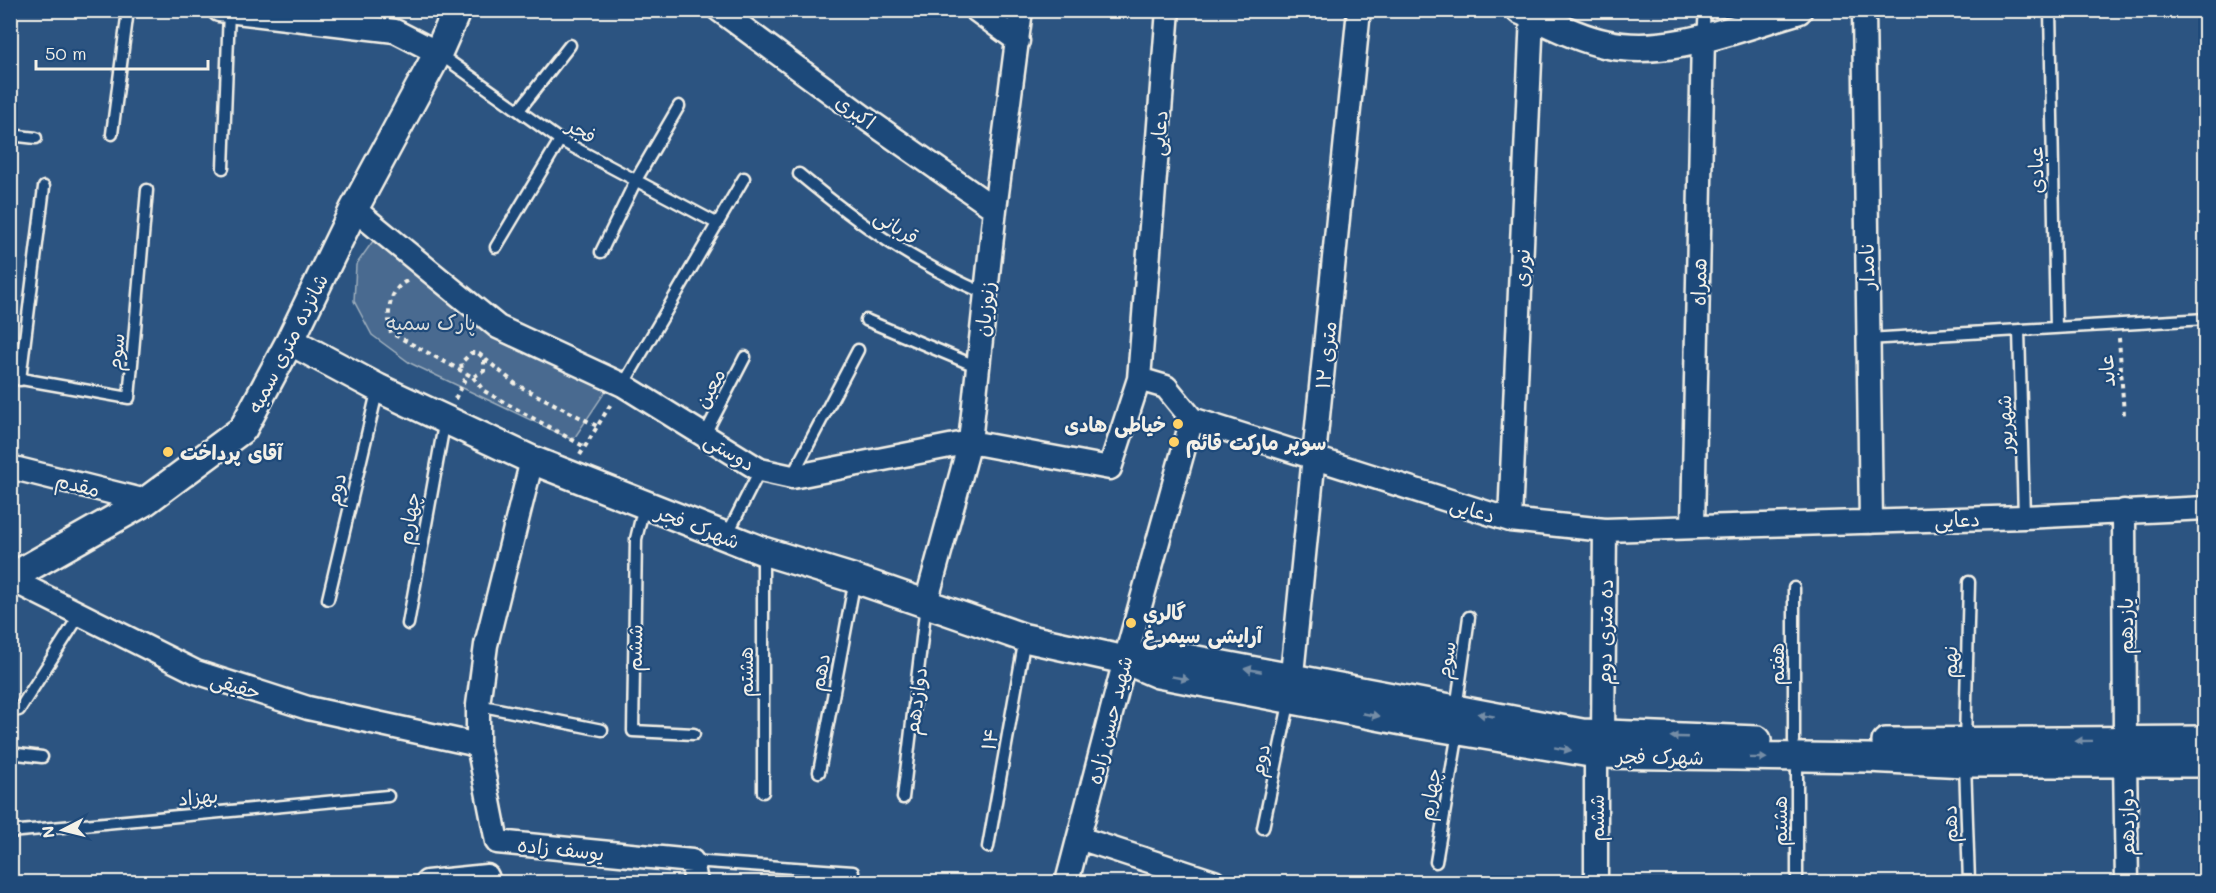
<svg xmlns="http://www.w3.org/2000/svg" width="2216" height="893" viewBox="0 0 2216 893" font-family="Mali,'Playpen Sans Arabic',sans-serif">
<rect width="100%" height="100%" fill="#2c5481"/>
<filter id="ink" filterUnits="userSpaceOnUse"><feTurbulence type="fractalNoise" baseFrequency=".0167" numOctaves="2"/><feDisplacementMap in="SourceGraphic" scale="12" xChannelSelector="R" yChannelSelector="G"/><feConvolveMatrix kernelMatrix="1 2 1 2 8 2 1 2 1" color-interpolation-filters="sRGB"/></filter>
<g filter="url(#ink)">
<!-- green -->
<path fill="#496b90" stroke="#9eaebc" stroke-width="1.5" d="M 378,234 L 518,332 L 609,386 L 573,440 L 410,363 L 372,335 L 354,301 L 356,265 Z"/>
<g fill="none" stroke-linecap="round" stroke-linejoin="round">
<defs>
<path id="service" d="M 2050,10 L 2056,328
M 1703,37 L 1705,10
M 438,53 L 560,140 L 718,224
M 519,110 L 570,45
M 112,134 L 128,10
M 10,135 L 36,138
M 223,168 L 229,11
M 799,174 C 859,224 914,263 986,294
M 496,247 L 560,140
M 601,252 L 636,180 L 679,106
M 866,320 L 978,367
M 2019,330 L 2024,517
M 1867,339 L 2206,319
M 10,377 L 129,398 L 147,190
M 20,380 L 44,187
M 623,385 L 744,178
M 704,436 L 745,357
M 792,476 L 858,350
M 644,506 L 636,539 L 633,731 L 694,734
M 726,537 L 760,470
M 763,552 L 763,792
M 328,599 L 378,388
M 408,624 L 445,419
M 478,705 L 602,730
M 1456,709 L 1469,617
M 19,710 L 79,616
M 1794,741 L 1794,588
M 1965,742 L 1969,582
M 10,753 L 42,757
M 1797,759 L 1797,882
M 1965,763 L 1969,882
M 819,772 L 855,579
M 903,798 L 926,604
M 1263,828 L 1290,699
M 10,832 L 388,796
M 988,847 L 1025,638
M 692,861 L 853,872
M 1436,862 L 1458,732"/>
<path id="minor" d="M 219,10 L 395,31 L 438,53
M 719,10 L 868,120 L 995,209
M 976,10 L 1018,41
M 1168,10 L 1139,379 L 1166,387 L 1192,419 L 1510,520 L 1605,530 L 2024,517 L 2206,508
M 1864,10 L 1871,522
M 354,209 L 498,327 L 623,385 L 760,470 L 792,477 L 970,442 L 1110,468 L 1139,379
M 532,460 L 486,645 L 478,705 L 478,745 L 497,842 L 692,861 L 696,882
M 10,467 L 146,501
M 2124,511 L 2125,741
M 1510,520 L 1532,15
M 1693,526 L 1703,37
M 10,579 L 196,672 L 308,708 L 478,745
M 926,603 L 970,442 L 995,209 L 1021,10
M 1290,694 L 1359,10
M 1603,735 L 1605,530
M 1596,754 L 1596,882
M 2125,762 L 2127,882
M 1079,838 L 1214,882
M 427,882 L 487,876 L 489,882
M 1067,882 L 1125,660 L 1192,419"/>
<path id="tertiary" d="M 1520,10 C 1548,22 1577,38 1606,44 C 1669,58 1738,27 1798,10
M 290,341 L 378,388 L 532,460 L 763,551 L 855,579 L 1025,638 L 1125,660 L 1158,674 L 1413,723 L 1596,754 L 1868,758 L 1965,763 L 2206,763
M 10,578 L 146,501 L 243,429 L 290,341 L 354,209 L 438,53 L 457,10
M 1125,660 L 1165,654 L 1582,733 L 1757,740
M 1886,742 L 2206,740"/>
</defs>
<!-- service casing -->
<use href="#service" stroke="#f4f1e8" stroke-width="15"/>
<!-- minor casing -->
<use href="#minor" stroke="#f4f1e8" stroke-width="27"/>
<!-- tertiary casing -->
<use href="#tertiary" stroke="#f4f1e8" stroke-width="32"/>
<!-- path -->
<path stroke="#f4f1e8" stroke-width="4" stroke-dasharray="4.5 4.5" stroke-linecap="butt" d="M 407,281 C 389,289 386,314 391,333 L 473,377 L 484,371 L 484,358 L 478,353 L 471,353 L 461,363 L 462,370
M 2119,338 L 2124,415
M 485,359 L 517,385 L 597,426
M 473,377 L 484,391 L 585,447
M 455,399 L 467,375
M 580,455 L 612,402"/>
<!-- service -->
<use href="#service" stroke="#1f4a7a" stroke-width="10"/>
<!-- minor -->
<use href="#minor" stroke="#1f4a7a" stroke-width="22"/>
<!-- tertiary -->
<use href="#tertiary" stroke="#1f4a7a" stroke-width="27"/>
</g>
<!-- one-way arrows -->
<defs><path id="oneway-solid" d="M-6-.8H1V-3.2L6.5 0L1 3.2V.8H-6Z" transform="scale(1.5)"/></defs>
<g fill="#748da6">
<use href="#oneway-solid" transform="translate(1253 670) rotate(-169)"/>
<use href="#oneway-solid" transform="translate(1180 678) rotate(10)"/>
<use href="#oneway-solid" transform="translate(1371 715) rotate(11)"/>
<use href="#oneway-solid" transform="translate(1486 715) rotate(-169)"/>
<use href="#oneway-solid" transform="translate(1679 737) rotate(-178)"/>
<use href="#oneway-solid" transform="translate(2084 741) rotate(179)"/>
<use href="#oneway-solid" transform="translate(1563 749) rotate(10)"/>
<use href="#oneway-solid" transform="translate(1758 758) rotate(1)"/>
</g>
</g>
<!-- markers -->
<g fill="#ffd166" stroke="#1f4a7a" stroke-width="2">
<circle cx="1178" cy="424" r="6"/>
<circle cx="1174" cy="442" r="6"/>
<circle cx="168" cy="452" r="6"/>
<circle cx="1131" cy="623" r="6"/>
</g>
<g text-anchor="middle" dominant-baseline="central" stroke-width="4.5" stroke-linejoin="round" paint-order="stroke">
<!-- street labels -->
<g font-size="20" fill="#f4f1e8" stroke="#1f4a7a">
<text transform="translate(856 111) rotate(36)">اکبری</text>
<text transform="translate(582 130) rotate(30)">فجر</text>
<text transform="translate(1158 133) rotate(-86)">دعایی</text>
<text transform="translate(2035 170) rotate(-91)">عبادی</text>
<text transform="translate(897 226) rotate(32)">قربانی</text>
<text transform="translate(1866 266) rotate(-91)">نامدار</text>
<text transform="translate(1521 268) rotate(-87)">نوری</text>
<text transform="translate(1698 282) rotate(-89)">همراه</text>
<text transform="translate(984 309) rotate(-84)">زنوزیان</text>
<text transform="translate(287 343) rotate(-63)">شانزده متری سمیه</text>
<text transform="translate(115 352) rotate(-85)">سوم</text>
<text transform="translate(1325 355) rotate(-84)">۱۲ متری</text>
<text transform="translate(2106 371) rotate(-94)">عابد</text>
<text transform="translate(709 388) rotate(-62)">معین</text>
<text transform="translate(2004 424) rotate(-92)">شهریور</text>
<text transform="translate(730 451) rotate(31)">دوستی</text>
<text transform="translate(78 484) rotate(14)">مقدم</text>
<text transform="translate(335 489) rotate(-77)">دوم</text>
<text transform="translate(1473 509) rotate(17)">دعایی</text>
<text transform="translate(408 518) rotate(-80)">چهارم</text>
<text transform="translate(1957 519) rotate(-2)">دعایی</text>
<text transform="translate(698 526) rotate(21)">شهرک فجر</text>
<text transform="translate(2125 626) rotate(-90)">یازدهم</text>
<text transform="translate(1604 632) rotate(-89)">ده متری دوم</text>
<text transform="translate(634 648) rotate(-89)">ششم</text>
<text transform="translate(1445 660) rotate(-81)">سوم</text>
<text transform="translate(1949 662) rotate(-89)">نهم</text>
<text transform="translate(1776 664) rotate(-90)">هفتم</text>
<text transform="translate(745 672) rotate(-90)">هشتم</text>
<text transform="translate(819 672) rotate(-79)">دهم</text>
<text transform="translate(236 685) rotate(17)">حقیقی</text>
<text transform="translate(915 701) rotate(-83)">دوازدهم</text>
<text transform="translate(1109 720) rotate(-76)">شهید حسن زاده</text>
<text transform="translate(989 739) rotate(-80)">۱۴</text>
<text transform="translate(1660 756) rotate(1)">شهرک فجر</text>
<text transform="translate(1259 760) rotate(-78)">دوم</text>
<text transform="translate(1429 794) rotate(-80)">چهارم</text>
<text transform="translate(198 796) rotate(-5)">بهزاد</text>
<text transform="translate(1596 818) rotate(-90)">ششم</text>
<text transform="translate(1779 821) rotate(-90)">هشتم</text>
<text transform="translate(2126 822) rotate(-91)">دوازدهم</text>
<text transform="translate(1949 824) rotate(-92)">دهم</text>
<text transform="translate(561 848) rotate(6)">یوسف زاده</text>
</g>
<!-- park labels -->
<g font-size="20" fill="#dadddb" stroke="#1f4a7a">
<text x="431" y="322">پارک سمیه</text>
</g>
<!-- poi labels -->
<g font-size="20" font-weight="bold" fill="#f4f1e8" stroke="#1f4a7a" text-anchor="start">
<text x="1166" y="424" text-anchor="end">خیاطی هادی</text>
<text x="1186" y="442">سوپر مارکت قائم</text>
<text x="180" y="452">آقای پرداخت</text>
<text x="1143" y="612">گالری<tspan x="1143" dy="23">آرایشی سیمرغ</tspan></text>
</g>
</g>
<!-- margin -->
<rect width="2216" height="893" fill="none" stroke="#1f4a7a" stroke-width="36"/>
<rect x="18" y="18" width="2180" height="857" fill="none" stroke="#f4f1e8" stroke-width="2" filter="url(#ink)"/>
<!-- north arrow -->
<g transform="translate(63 830) rotate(263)" stroke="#1f4a7a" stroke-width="4.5" paint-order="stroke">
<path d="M0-4.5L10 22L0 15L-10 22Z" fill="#f4f1e8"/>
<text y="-9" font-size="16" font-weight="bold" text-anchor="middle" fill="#f4f1e8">N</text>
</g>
<!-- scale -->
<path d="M36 60v9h172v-9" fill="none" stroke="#f4f1e8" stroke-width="3"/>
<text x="45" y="60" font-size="18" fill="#f4f1e8" stroke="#1f4a7a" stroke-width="4.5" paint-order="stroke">50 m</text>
</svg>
